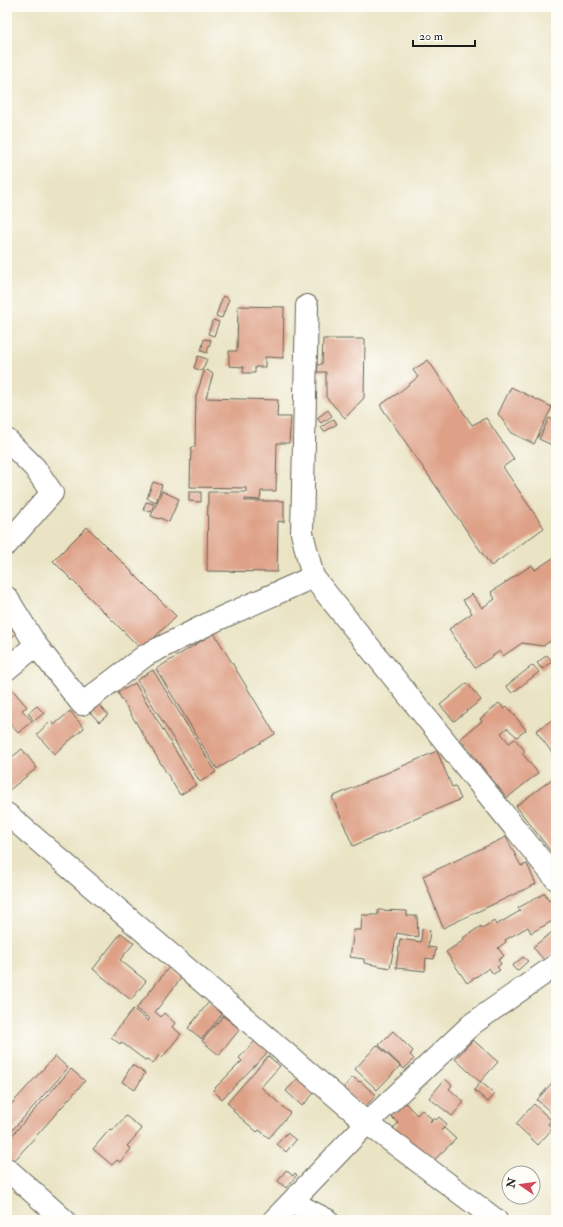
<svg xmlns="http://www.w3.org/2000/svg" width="563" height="1227" viewBox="0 0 563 1227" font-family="'IM FELL Double Pica',serif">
<rect width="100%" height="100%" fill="#fdfcf7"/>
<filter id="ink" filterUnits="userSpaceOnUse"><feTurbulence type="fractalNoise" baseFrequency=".025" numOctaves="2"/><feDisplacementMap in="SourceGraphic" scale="8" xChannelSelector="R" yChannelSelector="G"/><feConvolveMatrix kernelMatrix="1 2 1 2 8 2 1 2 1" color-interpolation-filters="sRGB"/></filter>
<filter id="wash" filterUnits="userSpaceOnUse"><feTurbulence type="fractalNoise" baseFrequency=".012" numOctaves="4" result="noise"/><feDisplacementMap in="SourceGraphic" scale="16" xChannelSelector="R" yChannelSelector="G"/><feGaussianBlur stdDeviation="0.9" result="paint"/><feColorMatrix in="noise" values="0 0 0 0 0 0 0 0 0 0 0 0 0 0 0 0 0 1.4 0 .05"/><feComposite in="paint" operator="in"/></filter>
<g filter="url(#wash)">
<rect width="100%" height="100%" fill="#eae4c5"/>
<g id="blocks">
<!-- building -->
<path fill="#dea187" d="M 223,296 L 229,299 L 222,318 L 216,316 Z
M 238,306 L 284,307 L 283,358 L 265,357 L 265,367 L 255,367 L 255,373 L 243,373 L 244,367 L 229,366 L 229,351 L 237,351 Z
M 213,320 L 219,322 L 214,336 L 208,334 Z
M 204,339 L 211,340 L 207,353 L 201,351 Z
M 323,339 L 365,339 L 364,398 L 345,418 L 326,397 L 326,372 L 317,372 L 318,365 L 322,364 Z
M 198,356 L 207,359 L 202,371 L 194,368 Z
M 428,360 L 472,425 L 486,418 L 514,459 L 503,467 L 544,528 L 491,566 L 380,405 L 397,394 L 418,377 L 413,370 Z
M 207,370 L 213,374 L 206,398 L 278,400 L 277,417 L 291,417 L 289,443 L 277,443 L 276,491 L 261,491 L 260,500 L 245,499 L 245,501 L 284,501 L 284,522 L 278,521 L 277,572 L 207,571 L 208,492 L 246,492 L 246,488 L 190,487 L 191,447 L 195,447 L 196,396 L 204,372 Z
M 511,387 L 552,407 L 534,444 L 512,433 L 498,414 Z
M 328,410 L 332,416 L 321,423 L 317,418 Z
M 549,418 L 556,421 L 556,447 L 539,439 Z
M 334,419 L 337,424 L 324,432 L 321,427 Z
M 153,482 L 162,485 L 156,502 L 147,498 Z
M 162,491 L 179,499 L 169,522 L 160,518 L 159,519 L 151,516 Z
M 189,492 L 201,492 L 201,502 L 189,501 Z
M 146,502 L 154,504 L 151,512 L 143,510 Z
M 87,527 L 176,616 L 142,650 L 53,561 Z
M 556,556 L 556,637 L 543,646 L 522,643 L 503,656 L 500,651 L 475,668 L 449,629 L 472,613 L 463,600 L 472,594 L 482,608 L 495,599 L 491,592 L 532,565 L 535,570 Z
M 7,622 L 16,634 L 7,641 Z
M 214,633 L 275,734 L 217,769 L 156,669 Z
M 547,655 L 552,661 L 542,669 L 537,663 Z
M 533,665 L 539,672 L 512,693 L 506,686 Z
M 153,670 L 216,772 L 200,782 L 137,680 Z
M 135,683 L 196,785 L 180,795 L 118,693 Z
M 467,683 L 481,700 L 454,721 L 440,705 Z
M 11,688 L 27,707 L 22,710 L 32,721 L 18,733 L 7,720 L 7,691 Z
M 499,703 L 504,709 L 507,706 L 526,730 L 517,737 L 507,728 L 501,733 L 509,743 L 515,739 L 525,751 L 522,753 L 538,773 L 507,798 L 460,739 L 482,721 L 480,719 Z
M 99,704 L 108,715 L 99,722 L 90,712 Z
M 37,706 L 44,713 L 34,721 L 28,713 Z
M 70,711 L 84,728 L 54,754 L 37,734 L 51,721 L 54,725 Z
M 556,717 L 556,758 L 536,731 Z
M 22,749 L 37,768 L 8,791 L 7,761 Z
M 437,751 L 452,787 L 455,786 L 461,799 L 353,846 L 332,797 Z
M 556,776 L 556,858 L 516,806 Z
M 506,837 L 521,866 L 527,864 L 536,884 L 443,928 L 423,876 Z
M 545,893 L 549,901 L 552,899 L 556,905 L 556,919 L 531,933 L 528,927 L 505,940 L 506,942 L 498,948 L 504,956 L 498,960 L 501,964 L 497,967 L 500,970 L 493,974 L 489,968 L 467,983 L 446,952 L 464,940 L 463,938 L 481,926 L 482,928 L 494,921 L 496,925 L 520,911 L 518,908 Z
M 378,910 L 407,911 L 407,916 L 417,916 L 418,937 L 397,933 L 390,968 L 364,963 L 364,959 L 350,957 L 354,930 L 361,930 L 362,915 L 378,915 Z
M 422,929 L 430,930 L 428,947 L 436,948 L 434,959 L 426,958 L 425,971 L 396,968 L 400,939 L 421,942 Z
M 556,929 L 556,951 L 544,960 L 533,947 Z
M 121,933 L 134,943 L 120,960 L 146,981 L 131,1000 L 93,969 Z
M 523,957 L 528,961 L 517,971 L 512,966 Z
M 169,967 L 182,977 L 155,1012 L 161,1017 L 164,1013 L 175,1023 L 172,1027 L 181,1034 L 162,1058 L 159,1055 L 153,1064 L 147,1059 L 145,1060 L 121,1042 L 120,1044 L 111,1037 L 133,1009 L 148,1021 L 150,1019 L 136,1009 Z
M 209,1002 L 223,1013 L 202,1039 L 188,1028 Z
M 223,1016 L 240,1029 L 219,1055 L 202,1041 Z
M 393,1031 L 413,1051 L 410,1055 L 414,1059 L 404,1069 L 379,1045 Z
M 257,1039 L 269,1051 L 222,1099 L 213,1090 L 242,1061 L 239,1058 Z
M 473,1040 L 498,1062 L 480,1082 L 455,1059 Z
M 377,1045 L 400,1066 L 377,1090 L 355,1069 Z
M 55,1056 L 68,1068 L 7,1136 L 7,1109 Z
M 268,1056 L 280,1066 L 261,1087 L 290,1113 L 269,1138 L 259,1130 L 257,1132 L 233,1111 L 234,1109 L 227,1103 Z
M 132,1065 L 145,1073 L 135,1090 L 122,1082 Z
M 71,1069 L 85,1081 L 13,1162 L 7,1157 L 7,1141 Z
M 300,1076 L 316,1091 L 302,1106 L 286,1091 Z
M 353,1077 L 359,1082 L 360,1081 L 376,1095 L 364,1108 L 342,1089 Z
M 556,1078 L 556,1117 L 537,1100 Z
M 445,1079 L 452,1085 L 449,1089 L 464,1102 L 452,1116 L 429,1098 Z
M 481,1082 L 495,1094 L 488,1102 L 474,1090 Z
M 404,1102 L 417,1115 L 422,1110 L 432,1119 L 430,1121 L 431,1122 L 434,1118 L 436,1120 L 439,1117 L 447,1124 L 441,1131 L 444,1128 L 456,1139 L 430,1164 L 393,1129 L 398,1123 L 391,1116 Z
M 534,1104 L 551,1120 L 548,1124 L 553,1128 L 538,1145 L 516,1124 Z
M 126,1116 L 142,1129 L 127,1146 L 131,1149 L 120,1162 L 117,1160 L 112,1165 L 93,1149 L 110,1129 L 112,1131 Z
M 287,1133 L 296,1140 L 286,1152 L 277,1144 Z
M 286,1170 L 293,1176 L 295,1173 L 297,1175 L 286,1188 L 278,1181 Z"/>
</g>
</g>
<g filter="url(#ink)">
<use href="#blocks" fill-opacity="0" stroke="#646257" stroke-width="1"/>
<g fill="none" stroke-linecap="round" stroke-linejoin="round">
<defs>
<path id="street" d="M 307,306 L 302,533 L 313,577 L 556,879
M 7,440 L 35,468 L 52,493 L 7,544
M 7,598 L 36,645 L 82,704 L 146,655 L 214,621 L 313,577
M 7,669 L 36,645
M 7,814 L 367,1123 L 496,1220
M 7,1169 L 64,1220
M 292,1202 L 327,1220
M 274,1220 L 367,1123 L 472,1024 L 556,965"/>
</defs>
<!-- street casing -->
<use href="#street" stroke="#646257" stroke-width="24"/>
<!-- street -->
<use href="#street" stroke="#fff" stroke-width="22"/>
</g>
</g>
<!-- margin -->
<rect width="563" height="1227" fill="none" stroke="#fdfcf7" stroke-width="24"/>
<!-- north arrow -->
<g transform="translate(521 1185) rotate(283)"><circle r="19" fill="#fdfcf7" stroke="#a3a29f"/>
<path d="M0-3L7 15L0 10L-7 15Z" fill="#d1495b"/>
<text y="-6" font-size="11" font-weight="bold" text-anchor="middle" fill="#1c1c1c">N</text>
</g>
<!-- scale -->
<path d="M413 40v6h62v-6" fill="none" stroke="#1c1c1c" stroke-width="2"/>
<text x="419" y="40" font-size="12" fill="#1c1c1c" stroke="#fdfcf7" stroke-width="3" paint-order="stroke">20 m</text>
</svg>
